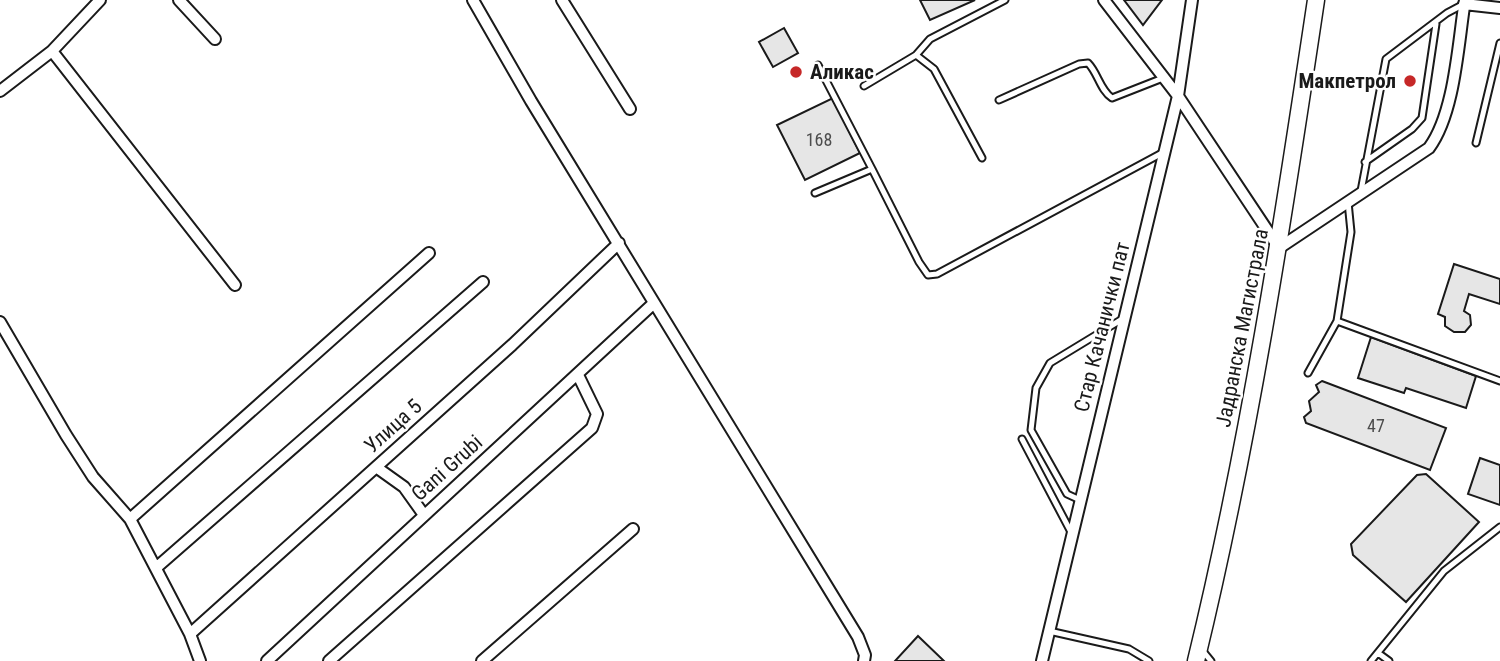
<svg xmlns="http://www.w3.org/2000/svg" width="1500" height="661" viewBox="0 0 1500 661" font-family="'Roboto Condensed',sans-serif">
<rect width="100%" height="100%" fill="#fff"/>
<!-- building -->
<path fill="#e6e6e6" stroke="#1a1a1a" stroke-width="2" d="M 920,0 L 975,0 L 930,20 Z
M 1124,0 L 1162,0 L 1143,25 Z
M 784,28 L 798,53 L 773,67 L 759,42 Z
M 833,98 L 860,153 L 805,180 L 777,125 Z
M 1454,264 L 1500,279 L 1500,304 L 1469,294 L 1464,311 L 1470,315 L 1471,325 L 1465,332 L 1454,332 L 1445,326 L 1445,317 L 1438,314 Z
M 1371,337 L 1476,376 L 1466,408 L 1406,388 L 1404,393 L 1358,378 Z
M 1322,381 L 1446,428 L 1430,470 L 1306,423 L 1304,417 L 1311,411 L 1309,401 L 1319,392 L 1316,385 Z
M 1480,458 L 1500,465 L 1500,505 L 1468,494 Z
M 1426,474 L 1479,522 L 1406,602 L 1353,555 L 1351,544 L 1417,475 Z
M 918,636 L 944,661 L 895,661 Z"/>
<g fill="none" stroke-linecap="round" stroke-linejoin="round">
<defs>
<path id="lane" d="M 916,55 L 934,69 L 982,158
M 818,65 L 872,169
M 864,86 L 916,55 L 930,39 L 1005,0
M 999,100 L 1079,64 L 1088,63 C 1098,73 1100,90 1112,98 L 1163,78
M 1476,143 L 1500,43
M 1365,162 L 1412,129 L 1422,118 L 1436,24
M 1361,191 L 1386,59 L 1447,13 L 1464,4
M 815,193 L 872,169 L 919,262 L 928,275 L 937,274 L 1164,152
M 1348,202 L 1351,232 L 1337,321 L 1500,381
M 1308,373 L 1337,321
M 1022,439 L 1072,534
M 1080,500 L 1067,494 L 1031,430 L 1036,388 L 1050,363 L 1124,318
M 1049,631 L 1129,649 L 1149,661
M 1202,650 L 1211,661
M 1378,653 L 1389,661
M 1371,661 L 1444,571 L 1500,527"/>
<path id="street" d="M 179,0 L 215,39
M 473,0 L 531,101 L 858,637 L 865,655 L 864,661
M 562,0 L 630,109
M 1104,0 L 1178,96 L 1279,248 L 1429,148 C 1455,113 1458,43 1465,0
M 1464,4 L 1500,8
M 52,51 L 235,285
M 0,91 L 52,51 L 100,0
M 0,322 L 66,435 L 93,477 L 130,519 L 190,634 L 200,661
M 376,467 L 404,487 L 424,515
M 130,519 L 429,253
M 157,567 L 483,282
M 190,634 L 512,345 L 619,243
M 267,661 L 654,303
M 329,661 L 592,428 L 597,414 L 578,375
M 482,661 L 633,529
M 1042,661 L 1178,96 L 1192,0"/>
<path id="secondary" d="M 1196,661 C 1249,443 1283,221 1316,0"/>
</defs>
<!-- lane casing -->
<use href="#lane" stroke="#1a1a1a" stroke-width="9"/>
<!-- street casing -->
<use href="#street" stroke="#1a1a1a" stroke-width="14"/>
<!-- secondary casing -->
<use href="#secondary" stroke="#1a1a1a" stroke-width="19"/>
<!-- lane -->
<use href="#lane" stroke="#fff" stroke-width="5"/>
<!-- street -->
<use href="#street" stroke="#fff" stroke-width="10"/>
<!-- secondary -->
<use href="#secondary" stroke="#fff" stroke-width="16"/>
</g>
<!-- markers -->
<g fill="#c62828" stroke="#fff" stroke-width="2.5">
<circle cx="796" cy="72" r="7"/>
<circle cx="1410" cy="81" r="7"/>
</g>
<g text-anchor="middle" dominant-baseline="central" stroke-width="5" stroke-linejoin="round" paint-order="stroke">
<!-- number labels -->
<g font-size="18" fill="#4d4d4d">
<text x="819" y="139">168</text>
<text x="1376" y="425">47</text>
</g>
<!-- poi labels -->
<g font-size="21" font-weight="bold" fill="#1a1a1a" stroke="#fff" text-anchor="start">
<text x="810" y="72">Аликас</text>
<text x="1396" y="81" text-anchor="end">Макпетрол</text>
</g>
<!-- street labels -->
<g font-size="21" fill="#1a1a1a" stroke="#fff">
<text transform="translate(1102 327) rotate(-76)">Стар Качанички пат</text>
<text transform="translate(1242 328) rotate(-79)">Јадранска Магистрала</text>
<text transform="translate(393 426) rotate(-42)">Улица 5</text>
<text transform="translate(447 468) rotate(-42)">Gani Grubi</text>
</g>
</g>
</svg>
